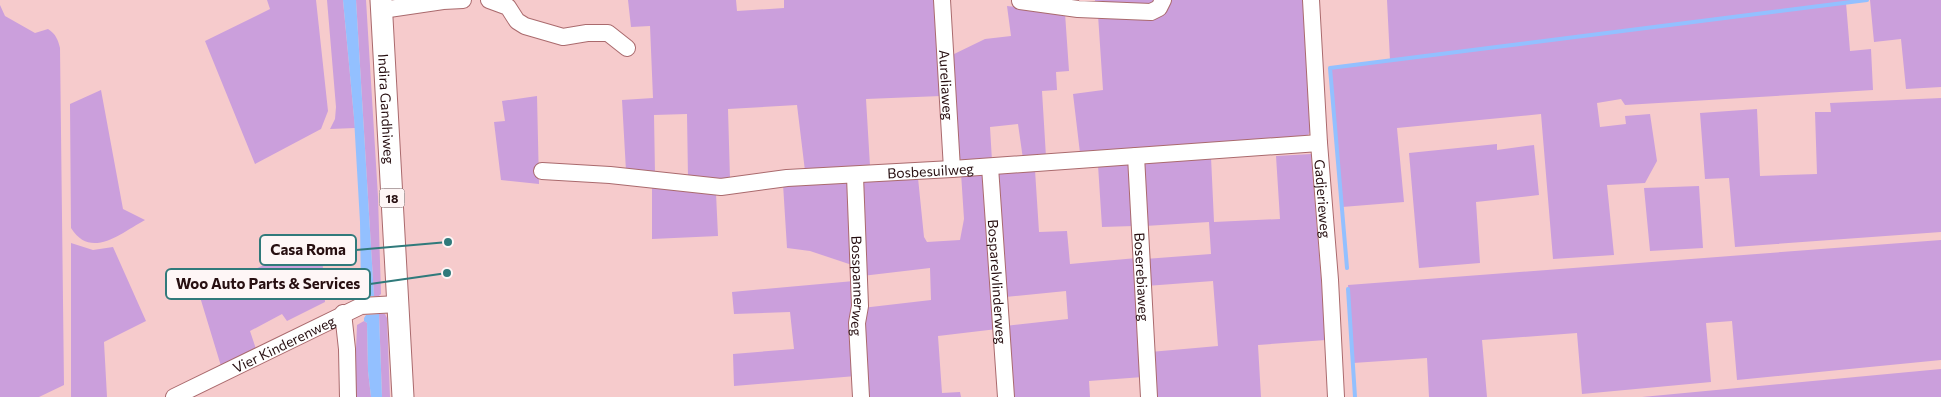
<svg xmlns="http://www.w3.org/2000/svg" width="1941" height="397" viewBox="0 0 1941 397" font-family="Commissioner,sans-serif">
<rect width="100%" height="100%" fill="#f6cbcc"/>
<!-- green -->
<path fill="#cb9fdc" d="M 267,0 L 316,0 L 328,111 L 321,129 L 255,164 L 205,41 L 270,9 Z
M 327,0 L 343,0 L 355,128 L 330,129 L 335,119 L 336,107 Z
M 356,0 L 366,0 L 378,197 L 381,294 L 379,296 L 374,296 Z
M 628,0 L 736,0 L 737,11 L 784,8 L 784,0 L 936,0 L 941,96 L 866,99 L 870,166 L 805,171 L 797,105 L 728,109 L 730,179 L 688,178 L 687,114 L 654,115 L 655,174 L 626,171 L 622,100 L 653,98 L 650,26 L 631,27 Z
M 1095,0 L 1155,0 L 1151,4 L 1095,2 Z
M 1170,0 L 1306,0 L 1311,128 L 1309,134 L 1303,138 L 1080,153 L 1073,94 L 1103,90 L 1098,15 Z
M 1387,0 L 1867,0 L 1846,3 L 1850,51 L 1871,49 L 1873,90 L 1625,105 L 1621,99 L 1597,103 L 1600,127 L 1626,124 L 1625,116 L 1650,114 L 1657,161 L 1645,183 L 1607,185 L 1614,255 L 1553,259 L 1541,114 L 1397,128 L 1404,202 L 1342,207 L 1330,68 L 1390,60 Z
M 1870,0 L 1941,0 L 1941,87 L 1906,89 L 1901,39 L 1874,42 Z
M 0,5 L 5,16 L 35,33 L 48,29 C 56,34 58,40 60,48 L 64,385 L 39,397 L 0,397 Z
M 1007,6 L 1065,13 L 1069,71 L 1056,72 L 1057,90 L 1042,91 L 1046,157 L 1023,159 L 1018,124 L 990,127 L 992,161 L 965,161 L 958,158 L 950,56 L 985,39 L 1011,36 Z
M 101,90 L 123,209 L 145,220 C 121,233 91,260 71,228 L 70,104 Z
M 537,96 L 539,184 L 501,180 L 494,122 L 505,121 L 502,101 Z
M 1941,98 L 1941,232 L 1735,247 L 1729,178 L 1705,179 L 1700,113 L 1757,109 L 1760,176 L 1817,174 L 1815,112 L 1831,112 L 1830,103 Z
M 1497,144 L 1497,150 L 1534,145 L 1539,195 L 1476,202 L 1480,263 L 1419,268 L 1409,153 Z
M 1311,154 L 1326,340 L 1258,345 L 1261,397 L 1152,397 L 1150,352 L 1218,346 L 1213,281 L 1146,286 L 1145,259 L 1211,254 L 1209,222 L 1145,226 L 1143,166 L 1148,162 L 1211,157 L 1214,222 L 1280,219 L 1276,156 Z
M 1129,163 L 1134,226 L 1102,227 L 1098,165 Z
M 1035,170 L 1039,232 L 1067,231 L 1070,264 L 1137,258 L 1143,377 L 1089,381 L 1090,397 L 1011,397 L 1005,326 L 1068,319 L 1066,291 L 1005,297 L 997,172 Z
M 986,172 L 997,329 L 938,336 L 942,393 L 960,392 L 961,397 L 864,397 L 862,308 L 931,300 L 930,268 L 862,276 L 860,182 L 865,179 L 918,178 L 924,237 L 927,242 L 960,240 L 964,219 L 961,173 Z
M 851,182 L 852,265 L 810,251 L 787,248 L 783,184 Z
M 652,185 L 716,193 L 718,236 L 652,239 Z
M 1699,186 L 1703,248 L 1650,251 L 1644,188 Z
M 321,236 L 325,302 L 287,321 L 282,314 L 250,331 L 256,349 L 221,366 L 200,297 Z
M 1941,240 L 1941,360 L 1737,380 L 1732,321 L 1706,323 L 1711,382 L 1582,394 L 1577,333 L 1482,340 L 1487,397 L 1429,397 L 1427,358 L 1353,363 L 1348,285 Z
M 71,243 L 93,250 L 113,247 L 146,321 L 104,342 L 107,397 L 71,397 Z
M 854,281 L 856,376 L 734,386 L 733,354 L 794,349 L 790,312 L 734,314 L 732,292 Z
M 379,314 L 385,314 L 387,318 L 390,397 L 382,397 Z
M 364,321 L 367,323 L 368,371 L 371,397 L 354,397 L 357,325 Z
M 1941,369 L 1941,397 L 1642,397 Z"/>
<!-- water -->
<path fill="#93c0ff" d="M 343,0 L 356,0 L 374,296 L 363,296 L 361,290 L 360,222 L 354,118 Z
M 379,314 L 382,397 L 371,397 L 368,371 L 367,323 L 364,321 L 364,318 L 366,315 Z"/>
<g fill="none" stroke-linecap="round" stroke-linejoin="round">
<!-- stream -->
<path stroke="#93c0ff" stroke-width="4" d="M 1347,268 L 1330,68 L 1867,0
M 1348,289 L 1355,397"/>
<defs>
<g id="minor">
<path d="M 489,0 L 508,7 L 517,21 L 525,26 L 563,37 L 587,33 L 608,33 L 627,48"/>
<path id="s1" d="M 942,0 L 952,169"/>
<path id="s2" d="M 1311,0 L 1319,143 L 1330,280 L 1336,397"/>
<path d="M 1020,1 L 1078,9 L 1151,12 L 1159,8 L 1163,0"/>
<path d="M 382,10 L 443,1 L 463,0"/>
<path id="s3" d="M 1136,156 L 1149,397"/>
<path id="s4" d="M 990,167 L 1006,397"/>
<path id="s5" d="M 542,171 L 610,175 L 721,187 L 787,178 L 952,169 L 1319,143"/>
<path id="s6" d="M 855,176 L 860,306 L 857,323 L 861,397"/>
<path d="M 343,313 L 347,349 L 348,397"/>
<path id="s7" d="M 174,397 L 361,306 L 398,304"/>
</g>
<g id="major">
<path id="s8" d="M 381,0 L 403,397"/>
</g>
</defs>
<!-- minor casing -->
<use href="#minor" stroke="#aa6a6d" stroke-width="18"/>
<!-- major casing -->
<use href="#major" stroke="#aa6a6d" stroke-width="23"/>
<!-- minor -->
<use href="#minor" stroke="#fff" stroke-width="16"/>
<!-- major -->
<use href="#major" stroke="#fff" stroke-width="21"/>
</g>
<g text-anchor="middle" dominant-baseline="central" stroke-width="5" stroke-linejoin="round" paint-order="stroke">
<!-- shield labels -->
<rect fill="#fef6f6" stroke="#685456" stroke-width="1" x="379.5" y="188.5" width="25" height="19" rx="4"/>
<g font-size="12" font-weight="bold" fill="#270f11">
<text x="392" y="198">18</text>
</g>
<!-- street labels -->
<g font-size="14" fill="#270f11" stroke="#fef6f6">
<text stroke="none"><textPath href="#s1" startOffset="85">Aureliaweg</textPath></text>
<text stroke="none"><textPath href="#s8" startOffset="109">Indira Gandhiweg</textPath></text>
<text stroke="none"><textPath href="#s5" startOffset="390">Bosbesuilweg</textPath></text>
<text stroke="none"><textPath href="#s2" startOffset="199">Gadjerieweg</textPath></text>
<text stroke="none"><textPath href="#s3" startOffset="121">Boserebiaweg</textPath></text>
<text stroke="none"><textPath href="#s4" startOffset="115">Bosparelvlinderweg</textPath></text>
<text stroke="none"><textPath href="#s6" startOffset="110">Bosspannerweg</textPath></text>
<text stroke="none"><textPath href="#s7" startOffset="122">Vier Kinderenweg</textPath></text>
</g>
</g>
<!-- callouts -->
<path fill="none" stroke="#307a7b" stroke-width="2" d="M448 242L356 250M447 273L370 284"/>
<g fill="#307a7b" stroke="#fef6f6" stroke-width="2">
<circle cx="448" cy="242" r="5"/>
<circle cx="447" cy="273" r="5"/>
</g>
<g fill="#fef6f6" stroke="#307a7b" stroke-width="2">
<rect x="260" y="235" width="96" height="30" rx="5"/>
<rect x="166" y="269" width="204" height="30" rx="5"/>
</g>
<g font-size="15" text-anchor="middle" font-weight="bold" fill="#270f11">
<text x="308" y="255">Casa Roma</text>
<text x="268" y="289">Woo Auto Parts &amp; Services</text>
</g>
</svg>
